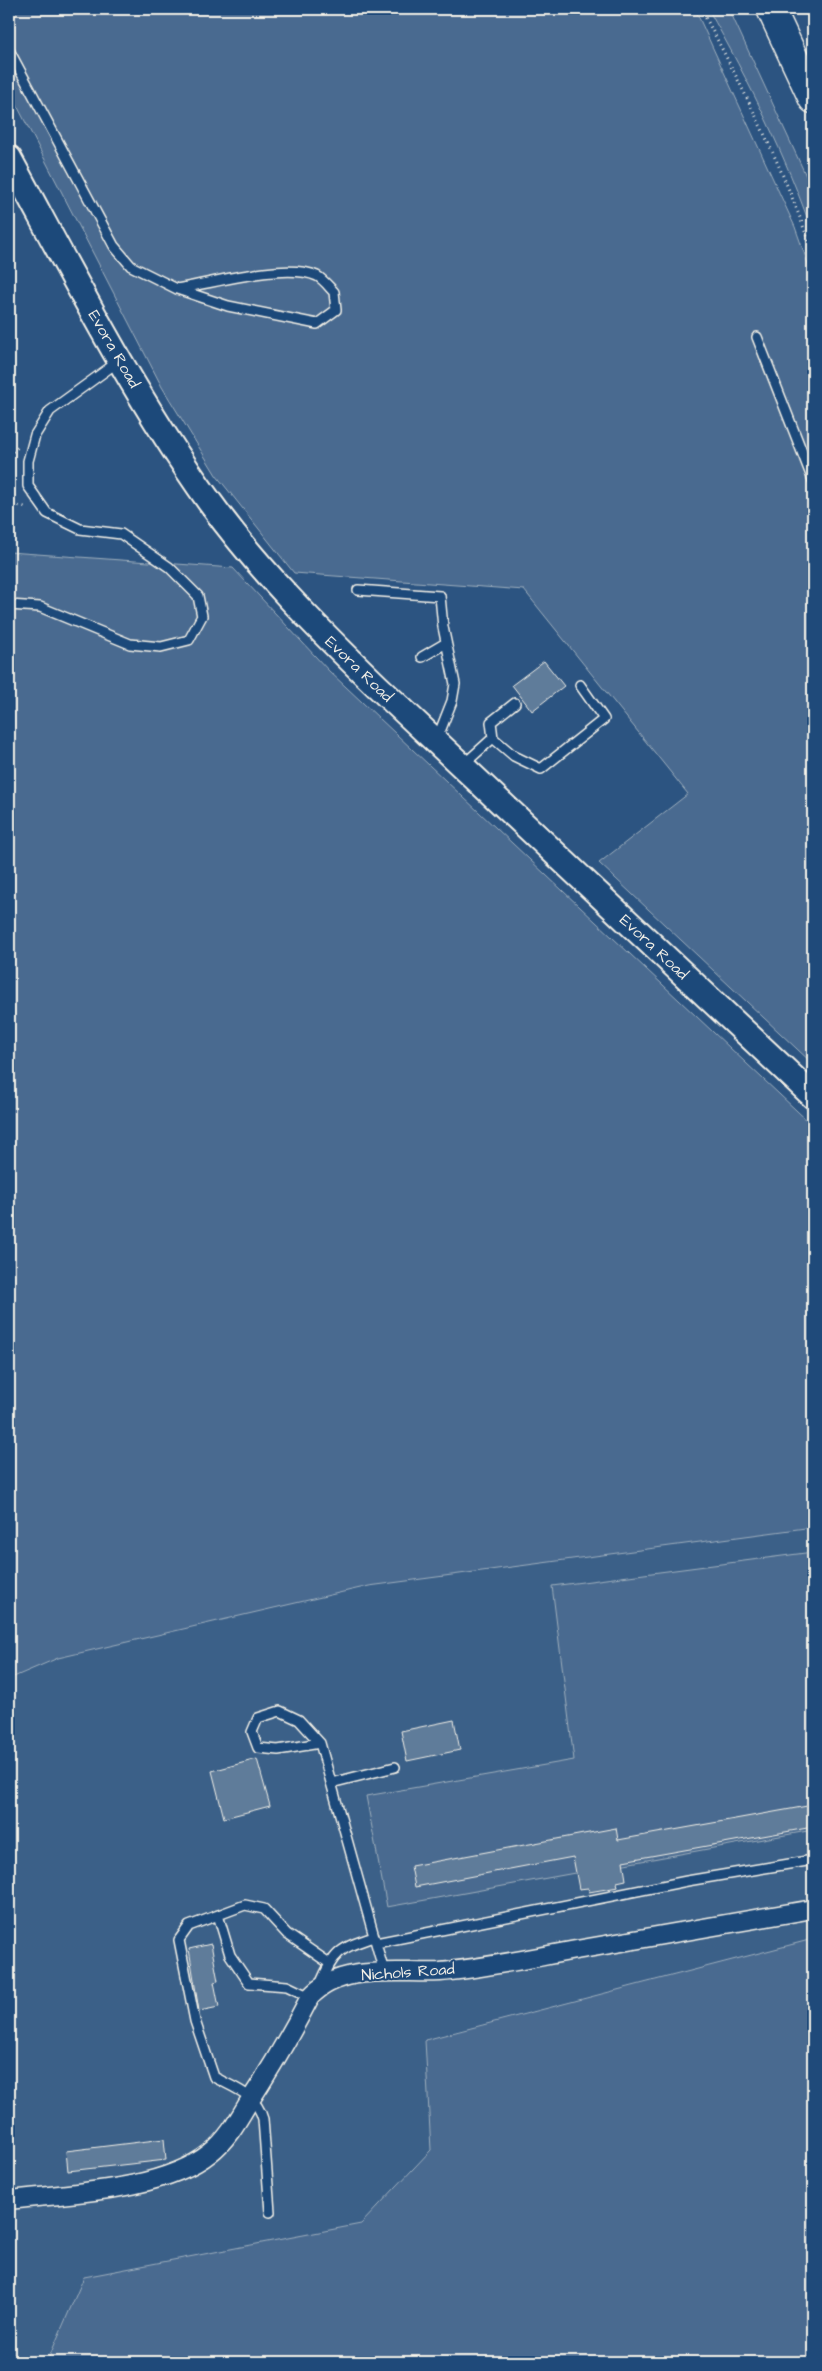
<svg xmlns="http://www.w3.org/2000/svg" width="822" height="2371" viewBox="0 0 822 2371" font-family="'Architects Daughter',sans-serif">
<rect width="100%" height="100%" fill="#2c5481"/>
<filter id="ink" filterUnits="userSpaceOnUse"><feTurbulence type="fractalNoise" baseFrequency=".02" numOctaves="2"/><feDisplacementMap in="SourceGraphic" scale="10" xChannelSelector="R" yChannelSelector="G"/><feConvolveMatrix kernelMatrix="1 2 1 2 8 2 1 2 1" color-interpolation-filters="sRGB"/></filter>
<g filter="url(#ink)">
<!-- built -->
<path fill="#3b6088" d="M 813,1527 L 813,1939 L 426,2039 L 431,2150 L 361,2224 L 84,2277 L 47,2362 L 9,2362 L 9,1679 L 58,1658 L 369,1586 Z"/>
<!-- green -->
<path fill="#496b90" stroke="#9eaebc" d="M 9,9 L 695,9 L 795,227 L 813,278 L 813,1064 L 599,863 L 688,794 L 524,590 L 294,573 L 216,475 L 162,387 L 9,90 Z
M 708,9 L 729,9 L 813,191 L 813,234 C 786,156 749,81 708,9 Z
M 9,552 L 233,568 L 329,671 L 813,1126 L 813,1527 L 369,1586 L 58,1658 L 9,1679 Z
M 813,1552 L 813,1830 L 387,1907 L 366,1796 L 574,1760 L 552,1586 Z
M 813,1939 L 813,2362 L 47,2362 L 84,2277 L 361,2224 L 431,2150 L 425,2040 Z"/>
<!-- building -->
<path fill="#5e7b9a" stroke="#f4f1e8" d="M 544,661 L 564,686 L 532,711 L 512,685 Z
M 454,1720 L 460,1750 L 407,1761 L 401,1731 Z
M 257,1759 L 270,1806 L 224,1818 L 212,1771 Z
M 813,1805 L 813,1827 L 623,1861 L 626,1880 L 617,1882 L 618,1887 L 589,1892 L 588,1888 L 579,1889 L 573,1857 L 415,1887 L 411,1866 L 616,1828 L 618,1840 Z
M 211,1944 L 218,1981 L 214,1982 L 219,2007 L 199,2011 L 189,1949 Z
M 164,2139 L 166,2160 L 68,2171 L 66,2151 Z"/>
<g fill="none" stroke-linecap="round" stroke-linejoin="round">
<defs>
<path id="lane" d="M 9,50 L 114,246 L 131,266 L 177,289 L 228,306 L 317,324 L 336,310 L 334,292 C 329,287 323,279 317,276 C 287,262 211,283 177,289
M 757,337 L 813,480
M 358,590 L 440,596 L 443,627 L 455,684 L 452,701 L 437,739
M 9,605 L 40,607 L 130,644 L 161,647 L 189,640 L 202,616 L 198,596 L 169,567 L 121,534 L 80,529 L 47,513 L 28,486 L 28,461 L 35,435 L 50,411 L 119,361
M 422,657 L 446,643
M 493,738 L 514,756 L 541,769 L 604,719 L 580,685
M 462,766 L 493,738 L 491,722 L 515,703
M 320,1743 L 278,1750 L 258,1748 L 252,1732 L 258,1718 L 280,1711 L 299,1720 L 320,1743 L 384,1972
M 331,1783 L 395,1767
M 218,1915 L 230,1955 L 249,1983 L 287,1986 L 310,1997
M 376,1943 L 687,1881 L 813,1860
M 320,1985 C 333,1952 341,1947 374,1937
M 270,2212 L 263,2119 C 256,2094 236,2089 214,2077 L 195,2021 L 179,1940 L 189,1926 L 245,1905 L 264,1909 L 287,1934 L 329,1963"/>
<path id="street" d="M 9,2200 C 68,2193 163,2191 210,2153 C 226,2141 237,2122 247,2105 C 270,2070 291,2034 310,1997 C 341,1963 398,1974 440,1972 C 487,1968 535,1957 582,1949 C 659,1935 736,1922 813,1909"/>
<path id="secondary" d="M 9,158 C 72,274 132,393 209,501 C 258,569 317,628 377,686 L 813,1096"/>
<path id="highway" d="M 771,9 L 813,99"/>
</defs>
<!-- lane casing -->
<use href="#lane" stroke="#f4f1e8" stroke-width="12"/>
<!-- street casing -->
<use href="#street" stroke="#f4f1e8" stroke-width="21"/>
<!-- secondary casing -->
<use href="#secondary" stroke="#f4f1e8" stroke-width="28"/>
<!-- highway casing -->
<use href="#highway" stroke="#f4f1e8" stroke-width="31"/>
<!-- path -->
<path stroke="#f4f1e8" stroke-width="3" stroke-dasharray="1 4" stroke-linecap="butt" d="M 701,9 C 743,88 784,168 813,254
M 9,455 L 18,447
M 9,503 L 28,508"/>
<!-- lane -->
<use href="#lane" stroke="#1f4a7a" stroke-width="9"/>
<!-- street -->
<use href="#street" stroke="#1f4a7a" stroke-width="18"/>
<!-- secondary -->
<use href="#secondary" stroke="#1f4a7a" stroke-width="24"/>
<!-- highway -->
<use href="#highway" stroke="#1f4a7a" stroke-width="28"/>
</g>
</g>
<g text-anchor="middle" dominant-baseline="central" stroke-width="4" stroke-linejoin="round" paint-order="stroke">
<!-- street labels -->
<g font-size="16" fill="#f4f1e8" stroke="#1f4a7a">
<text transform="translate(114 349) rotate(60)">Evora Road</text>
<text transform="translate(359 669) rotate(44)">Evora Road</text>
<text transform="translate(654 947) rotate(43)">Evora Road</text>
<text transform="translate(408 1972) rotate(-4)">Nichols Road</text>
</g>
</g>
<!-- margin -->
<rect width="822" height="2371" fill="none" stroke="#1f4a7a" stroke-width="30"/>
<rect x="15" y="15" width="792" height="2341" fill="none" stroke="#f4f1e8" stroke-width="2" filter="url(#ink)"/>
</svg>
